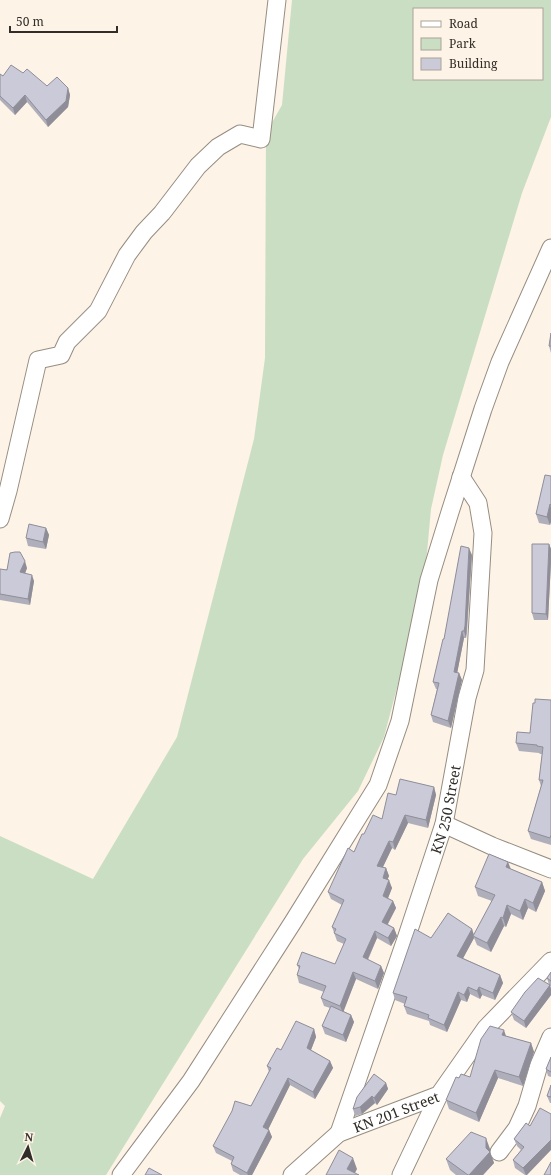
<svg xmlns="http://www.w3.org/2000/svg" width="551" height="1175" viewBox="0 0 551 1175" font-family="'Noto Serif',serif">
<rect width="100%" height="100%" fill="#fdf3e6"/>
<!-- green -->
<path fill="#cadec3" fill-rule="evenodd" d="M 292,0 L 551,0 L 551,117 L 522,193 L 443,455 L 431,509 L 424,585 L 384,737 L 358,791 L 303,859 L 106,1175 L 0,1175 L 0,1118 L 5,1106 L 0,1101 L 0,836 L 93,879 L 177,737 L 254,439 L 265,358 L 266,133 L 282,105 ZM 414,9 L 542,9 L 542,79 L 414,79 Z"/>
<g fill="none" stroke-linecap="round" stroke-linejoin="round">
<defs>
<g id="street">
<path d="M 0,519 L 8,491 L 38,360 L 61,355 L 67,342 L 98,311 L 127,255 L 144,232 L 162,213 L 198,166 L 218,147 L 240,134 L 261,139 L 277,0"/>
<path d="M 444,824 L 492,846 L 551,869"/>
<path id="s1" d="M 339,1133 L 406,939 L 444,824 L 467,698 L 475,670 L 483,533 L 478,503 L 461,477"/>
<path d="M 499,1152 L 517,1128 L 527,1106 L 539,1065 L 551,1037"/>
<path d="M 121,1175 L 191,1081 L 293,922 L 378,785 L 400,721 L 429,580 L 450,512 L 483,409 L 500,362 L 551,248"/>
<path id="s2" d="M 292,1175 L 339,1133 L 439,1095 L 486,1028 L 551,961"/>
<path d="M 401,1175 L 439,1095"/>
</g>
</defs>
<!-- street casing -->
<use href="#street" stroke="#968d81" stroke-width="19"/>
<!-- street -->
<use href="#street" stroke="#fff" stroke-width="17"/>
</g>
<!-- wall -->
<path fill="#afaebb" d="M 23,73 L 47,86 L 68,88 L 70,95 L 68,107 L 48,127 L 27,102 L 15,115 L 0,100 L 0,74 L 3,76 Z
M 551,333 L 551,353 L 549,346 Z
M 551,476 L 551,522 L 550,525 L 539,523 L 536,514 Z
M 46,528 L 49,535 L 46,549 L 28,546 L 26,538 Z
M 549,544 L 551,549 L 551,562 L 548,620 L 534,620 L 532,613 Z
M 472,555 L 467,633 L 466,638 L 464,638 L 457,673 L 459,673 L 462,680 L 451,728 L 433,722 L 431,715 L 437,689 L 436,689 L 433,682 L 444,639 Z
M 27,568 L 25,573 L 34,581 L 30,605 L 0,600 L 0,570 Z
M 551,700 L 551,845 L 531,839 L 528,831 L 541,786 L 539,780 L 542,754 L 540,754 L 539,753 L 519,751 L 516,743 L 530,733 L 535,703 Z
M 434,787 L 436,795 L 428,828 L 408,823 L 395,850 L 392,848 L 383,867 L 386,868 L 389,876 L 387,880 L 392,888 L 388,898 L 393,901 L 396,908 L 388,924 L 394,928 L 397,936 L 391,946 L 377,938 L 368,960 L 381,966 L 384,973 L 378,989 L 356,979 L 343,1011 L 351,1015 L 354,1022 L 346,1042 L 325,1034 L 322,1026 L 330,1008 L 324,1006 L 321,998 L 324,992 L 299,983 L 297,975 L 299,969 L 297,965 L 335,964 L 344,944 L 337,941 L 332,927 L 342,905 L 331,899 L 328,892 L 354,852 L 364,834 L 382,819 L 396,795 Z
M 508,862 L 511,869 L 542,882 L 545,891 L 536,912 L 528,908 L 523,920 L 511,914 L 506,927 L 504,926 L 491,952 L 477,945 L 474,938 L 463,958 L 500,975 L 503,983 L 495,1000 L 482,995 L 480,999 L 470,994 L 467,1002 L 461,1000 L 447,1032 L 430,1025 L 429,1021 L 407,1014 L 404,1006 L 405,1004 L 395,1000 L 393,993 L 431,938 L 472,929 L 474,935 L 492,901 L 478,896 L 475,887 Z
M 551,972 L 551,986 L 549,985 L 547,978 Z
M 550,985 L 551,989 L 551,995 L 526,1028 L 514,1020 L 511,1012 Z
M 314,1029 L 316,1037 L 311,1050 L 330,1061 L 333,1068 L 315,1099 L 290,1085 L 268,1129 L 269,1130 L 272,1137 L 252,1175 L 240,1175 L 233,1171 L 231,1164 L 232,1161 L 216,1153 L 213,1146 L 251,1106 L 269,1072 L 267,1066 L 281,1050 Z
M 506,1036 L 531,1043 L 534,1052 L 523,1086 L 498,1078 L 479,1122 L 449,1109 L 446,1100 L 470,1077 Z
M 551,1057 L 551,1077 L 548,1076 L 546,1069 Z
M 386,1083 L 388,1089 L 377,1105 L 375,1103 L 362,1114 L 355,1116 L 353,1109 Z
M 551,1085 L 551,1103 L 550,1103 L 547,1096 Z
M 526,1123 L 527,1175 L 525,1175 L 515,1168 L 513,1160 L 521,1150 L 517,1146 L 514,1139 Z
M 490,1149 L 490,1152 L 494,1163 L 483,1175 L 456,1175 L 450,1170 L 446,1159 Z"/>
<!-- shaded-wall -->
<path fill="#8e8d98" d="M 68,88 L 70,95 L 68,107 L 48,127 L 46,120 Z
M 25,95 L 27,102 L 15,115 L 13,108 Z
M 550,504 L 551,507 L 551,522 L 550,525 L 547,517 Z
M 46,528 L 49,535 L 46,549 L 43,542 Z
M 549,544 L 551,549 L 551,562 L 548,620 L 546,614 Z
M 469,548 L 472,555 L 466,638 L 464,631 Z
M 25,561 L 27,568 L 23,579 L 20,572 Z
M 32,575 L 34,581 L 30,605 L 28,599 Z
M 462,631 L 464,638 L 456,679 L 454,672 Z
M 459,673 L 462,680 L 451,728 L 448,721 Z
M 434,787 L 436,795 L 428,828 L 426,820 Z
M 405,815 L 408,823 L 395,850 L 393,842 Z
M 389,841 L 392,848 L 380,873 L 377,866 Z
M 508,862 L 511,871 L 506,867 Z
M 386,868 L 389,876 L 385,885 L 383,878 Z
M 389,880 L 392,888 L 386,903 L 383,896 Z
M 542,882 L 545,891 L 536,912 L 533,903 Z
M 525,899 L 528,908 L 523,920 L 520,911 Z
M 393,901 L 396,908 L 385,929 L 382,922 Z
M 507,905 L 511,914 L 506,927 L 503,918 Z
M 501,917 L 504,926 L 491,952 L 487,943 Z
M 394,928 L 397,936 L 391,946 L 388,938 Z
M 472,929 L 474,936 L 473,936 L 474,938 L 460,964 L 457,956 Z
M 375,931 L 377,938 L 365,965 L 363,957 Z
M 381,966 L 384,973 L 378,989 L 375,981 Z
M 353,972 L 356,979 L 343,1013 L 340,1006 Z
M 500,975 L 503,983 L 495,1000 L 493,993 Z
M 550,985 L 551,989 L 551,995 L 526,1028 L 524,1021 Z
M 468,987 L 470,994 L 467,1002 L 464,995 Z
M 479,987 L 482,995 L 480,999 L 477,991 Z
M 458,992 L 461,1000 L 447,1032 L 444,1025 Z
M 351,1015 L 354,1022 L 346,1042 L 343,1035 Z
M 314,1029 L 316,1037 L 309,1055 L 307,1048 Z
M 504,1030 L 507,1039 L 502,1035 Z
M 531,1043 L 534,1052 L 523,1086 L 519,1077 Z
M 330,1061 L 333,1068 L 315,1099 L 313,1092 Z
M 495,1070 L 498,1078 L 479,1122 L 476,1113 Z
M 288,1078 L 290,1085 L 266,1134 L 263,1127 Z
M 386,1083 L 388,1089 L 377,1105 L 374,1098 Z
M 372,1096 L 375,1103 L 362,1114 L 360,1107 Z
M 269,1130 L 272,1137 L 252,1175 L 248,1175 L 247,1173 Z
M 486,1138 L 490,1149 L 490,1153 L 490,1152 L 494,1163 L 483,1175 L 469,1175 L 486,1148 Z
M 551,1140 L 551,1150 L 527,1175 L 526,1175 L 523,1168 Z
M 353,1158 L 357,1169 L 354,1175 L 347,1169 Z"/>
<!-- building -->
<path fill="#cbcad9" stroke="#8e8d98" d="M 11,65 L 23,73 L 27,69 L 47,86 L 57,77 L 68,88 L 66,101 L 46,120 L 25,95 L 13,108 L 0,96 L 0,74 L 3,76 Z
M 551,333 L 551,346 L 549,346 Z
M 545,475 L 551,476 L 551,505 L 550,504 L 547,517 L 536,514 Z
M 29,524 L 46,528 L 43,542 L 26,538 Z
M 532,544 L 549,544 L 546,614 L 532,613 Z
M 461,546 L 469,548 L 465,626 L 464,631 L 462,631 L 454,672 L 459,673 L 448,721 L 431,715 L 439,683 L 433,682 L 443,639 L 444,639 Z
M 15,552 L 20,552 L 25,561 L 20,572 L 32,575 L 28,599 L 0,594 L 0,569 L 7,570 L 10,553 Z
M 535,699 L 551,700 L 551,835 L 550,838 L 528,831 L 543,780 L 539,780 L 543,747 L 537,746 L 537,745 L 516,743 L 517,732 L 530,733 L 533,703 L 535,703 Z
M 400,779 L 434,787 L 426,820 L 405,815 L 393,842 L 389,841 L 377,866 L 386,868 L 383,878 L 389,880 L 383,896 L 393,901 L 382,922 L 394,928 L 388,938 L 375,931 L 363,957 L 381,966 L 375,981 L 353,972 L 340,1006 L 321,998 L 326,986 L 297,975 L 300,966 L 297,965 L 302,952 L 335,964 L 346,939 L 334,933 L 336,929 L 332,927 L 344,900 L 328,892 L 348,848 L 354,852 L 362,834 L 364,834 L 373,815 L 382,819 L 388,793 L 396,795 Z
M 489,854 L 508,862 L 506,867 L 542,882 L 533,903 L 525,899 L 520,911 L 507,905 L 503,918 L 501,917 L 487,943 L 473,936 L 495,895 L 475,887 Z
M 448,913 L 472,929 L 457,956 L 500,975 L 493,993 L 479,987 L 477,991 L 468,987 L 464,995 L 458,992 L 444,1025 L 428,1018 L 429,1015 L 404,1006 L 407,997 L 393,993 L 415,929 L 431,938 Z
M 551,972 L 551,981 L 547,978 Z
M 538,978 L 550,985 L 524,1021 L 511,1012 L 525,992 Z
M 331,1006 L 351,1015 L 343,1035 L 322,1026 Z
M 296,1021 L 314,1029 L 307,1048 L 330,1061 L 313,1092 L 288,1078 L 263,1127 L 269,1130 L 247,1173 L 231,1164 L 234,1157 L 213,1146 L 232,1111 L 235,1101 L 251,1106 L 271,1068 L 267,1066 L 277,1048 L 281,1050 Z
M 490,1026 L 504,1030 L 502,1035 L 531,1043 L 519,1077 L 495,1070 L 476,1113 L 446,1100 L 456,1077 L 459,1078 L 461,1074 L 470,1077 L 481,1039 Z
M 551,1057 L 551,1072 L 546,1069 Z
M 374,1074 L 386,1083 L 374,1098 L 372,1096 L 360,1107 L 353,1109 L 357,1097 Z
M 551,1085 L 551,1097 L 547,1096 Z
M 540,1108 L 551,1114 L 551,1140 L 523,1168 L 513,1160 L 524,1147 L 514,1139 L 526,1123 L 530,1126 Z
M 471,1132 L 486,1138 L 486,1148 L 490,1152 L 469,1175 L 468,1175 L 446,1159 Z
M 339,1150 L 353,1158 L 347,1169 L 359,1175 L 326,1175 Z
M 551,1162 L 551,1175 L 544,1175 Z
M 149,1168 L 162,1175 L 145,1175 Z"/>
<g text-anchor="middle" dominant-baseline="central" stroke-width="3" stroke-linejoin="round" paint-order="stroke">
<!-- street labels -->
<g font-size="14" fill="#312d28" stroke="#fdf3e6">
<text stroke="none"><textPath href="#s1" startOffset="341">KN 250 Street</textPath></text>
<text stroke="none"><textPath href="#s2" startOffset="124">KN 201 Street</textPath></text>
</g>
</g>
<!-- legend -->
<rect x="413" y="8" width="130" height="72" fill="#fdf3e6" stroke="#aba49a"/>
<rect x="421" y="21" width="20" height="6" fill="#ffffff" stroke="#aba49a"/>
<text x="449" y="28" font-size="12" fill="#312d28">Road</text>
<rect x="421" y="38" width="20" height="12" fill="#cadec3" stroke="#aba49a"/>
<text x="449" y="48" font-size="12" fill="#312d28">Park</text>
<rect x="421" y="58" width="20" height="12" fill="#cbcad9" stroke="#aba49a"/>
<text x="449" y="68" font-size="12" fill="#312d28">Building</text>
<!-- north arrow -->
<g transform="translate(28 1147) rotate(5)" stroke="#fdf3e6" stroke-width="3" paint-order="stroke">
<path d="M0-3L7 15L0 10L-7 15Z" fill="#312d28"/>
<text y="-6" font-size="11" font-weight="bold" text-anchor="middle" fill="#312d28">N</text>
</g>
<!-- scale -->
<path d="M10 26v6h107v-6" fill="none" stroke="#312d28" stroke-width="2"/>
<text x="16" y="26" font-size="12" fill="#312d28" stroke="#fdf3e6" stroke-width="3" paint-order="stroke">50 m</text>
</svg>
